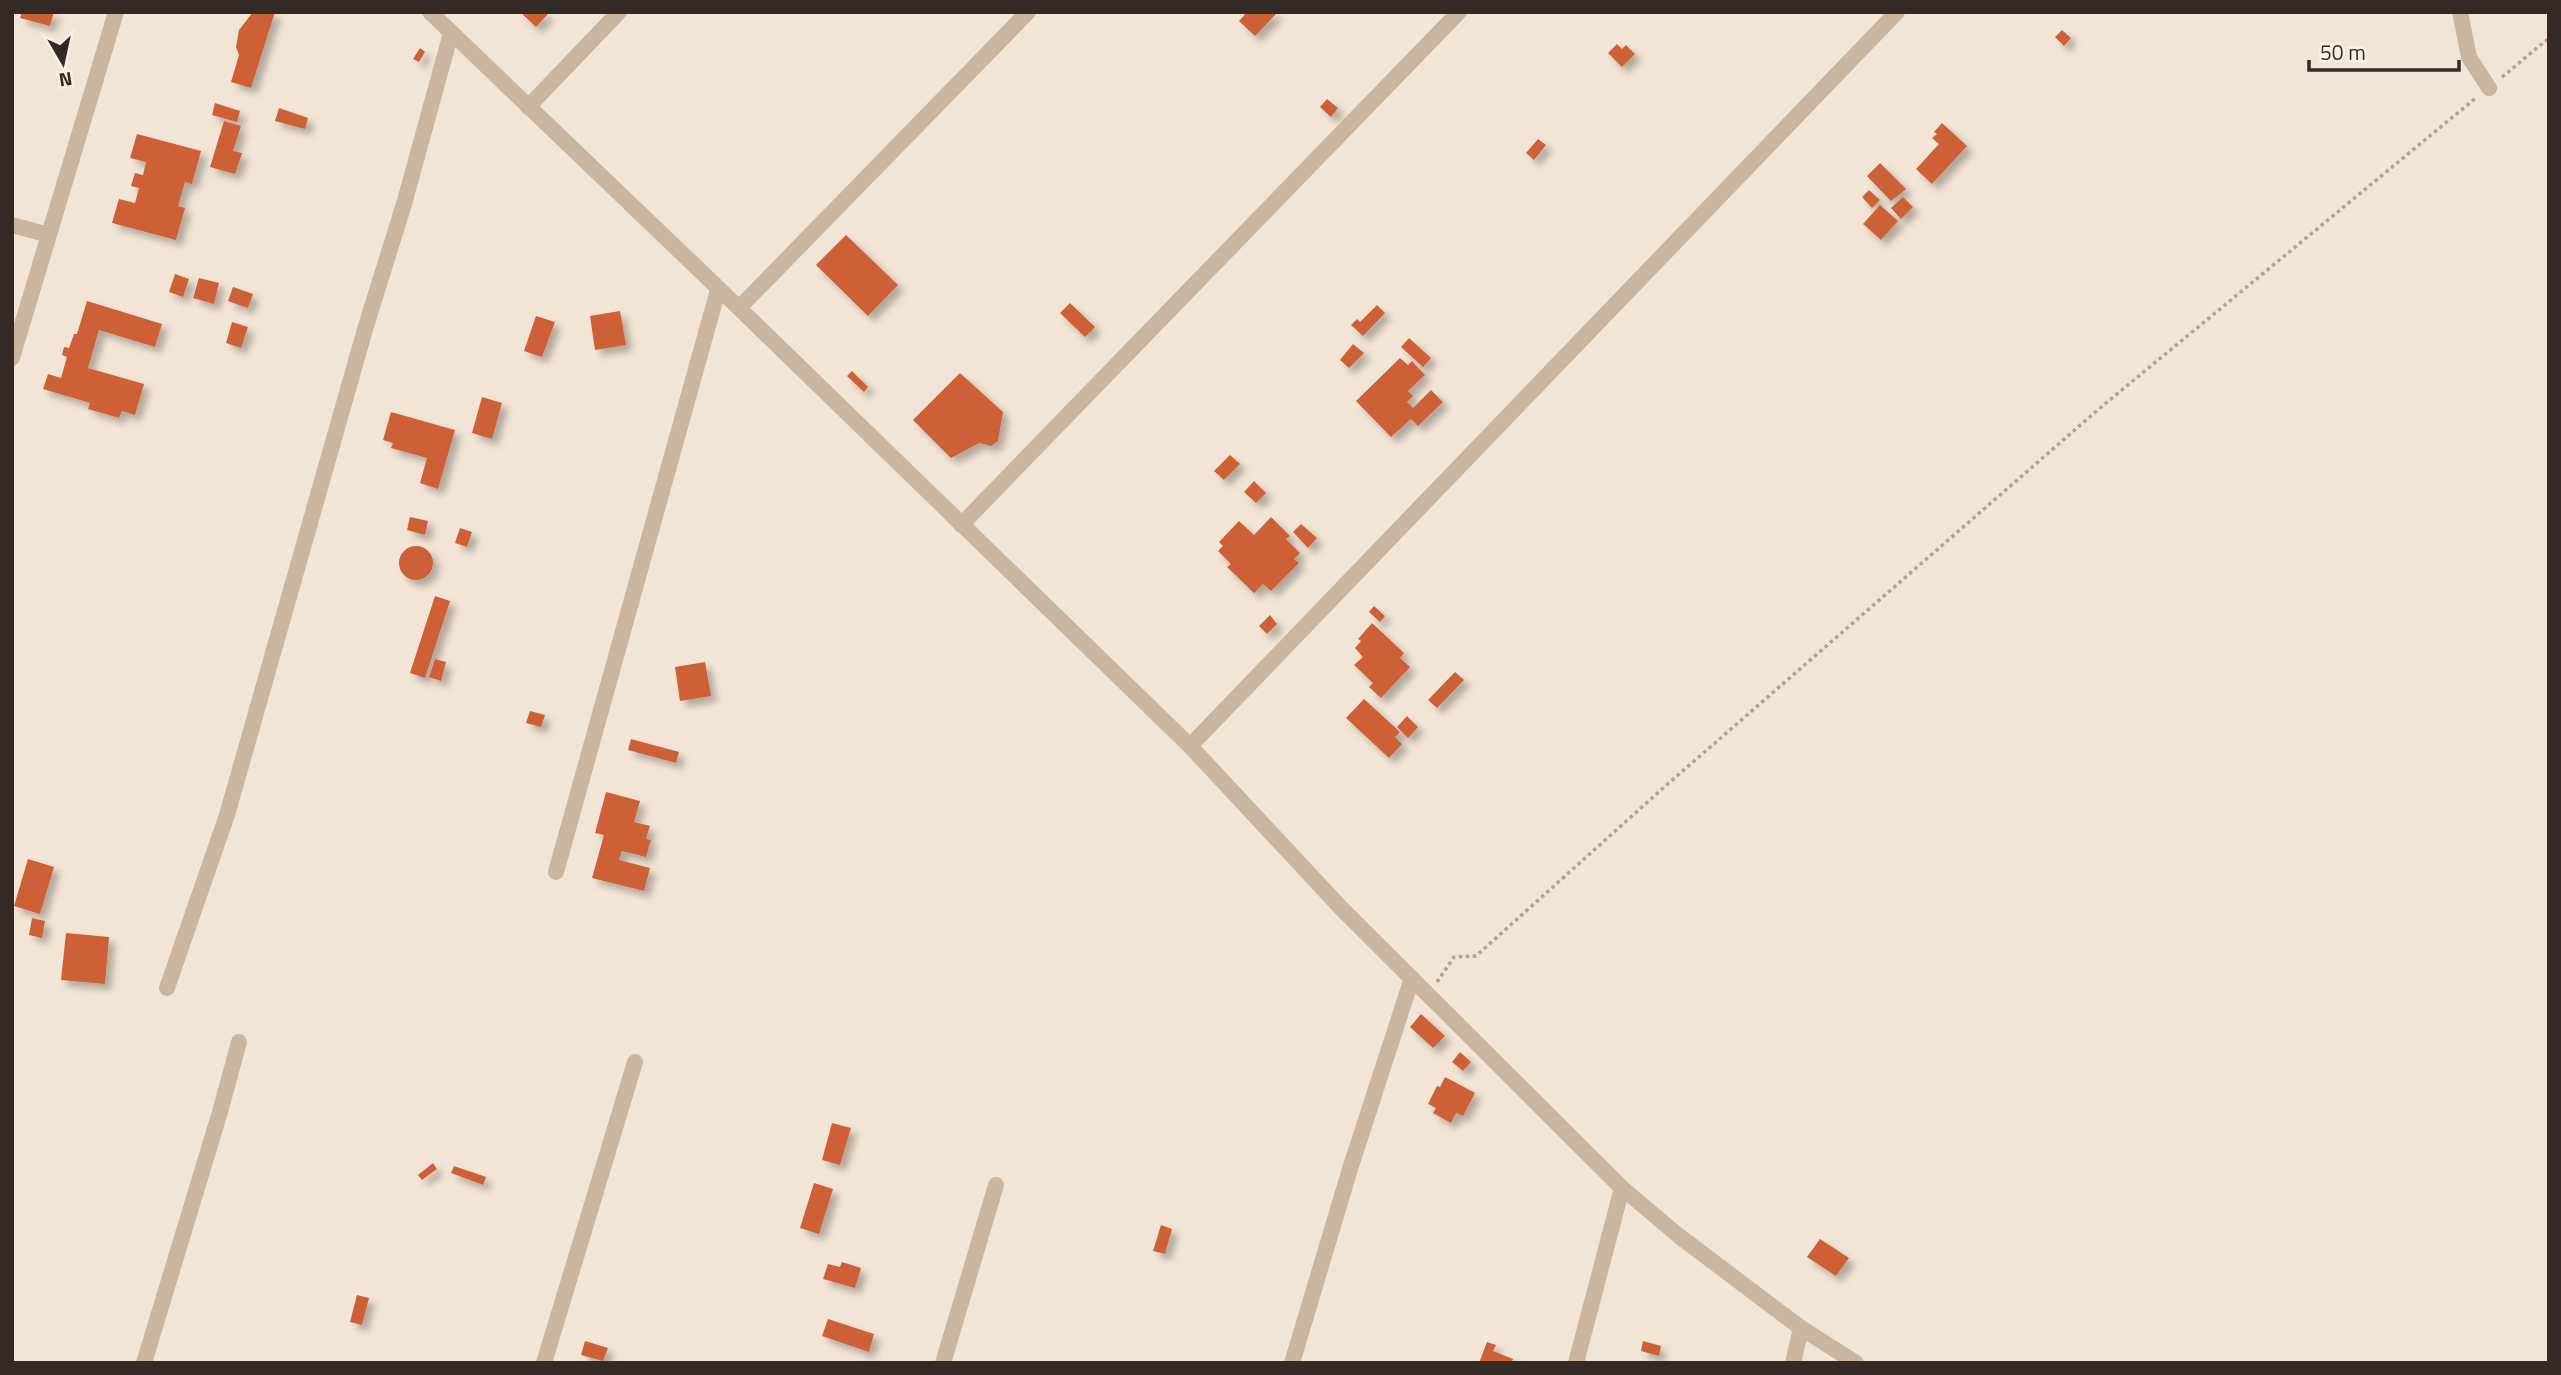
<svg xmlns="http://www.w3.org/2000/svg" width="2561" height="1375" viewBox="0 0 2561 1375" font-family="'Titillium Web',sans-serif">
<defs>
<filter id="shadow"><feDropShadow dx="6" dy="6" stdDeviation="3.5" flood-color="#0004"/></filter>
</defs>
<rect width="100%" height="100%" fill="#f2e5d5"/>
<!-- building -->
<path fill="#ce6137" filter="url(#shadow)" d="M 22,12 L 54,12 L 50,26 L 20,18 Z
M 253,12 L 275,12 L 251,88 L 231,82 L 239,55 L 236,47 L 239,30 Z
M 520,12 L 546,12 L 548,14 L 536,27 Z
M 1247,12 L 1278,12 L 1255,36 L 1239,21 Z
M 2062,30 L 2071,38 L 2064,46 L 2055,37 Z
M 1617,44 L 1622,49 L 1626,45 L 1635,54 L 1622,67 L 1608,53 Z
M 420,48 L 425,52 L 419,62 L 413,59 Z
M 1327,99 L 1338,108 L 1331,117 L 1320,107 Z
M 215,103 L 240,111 L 237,122 L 212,115 Z
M 279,108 L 308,118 L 305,129 L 275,121 Z
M 224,121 L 241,126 L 233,151 L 242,153 L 235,174 L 210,167 Z
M 1942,123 L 1967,146 L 1932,184 L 1916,169 L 1939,144 L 1932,138 L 1937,134 L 1934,132 Z
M 137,134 L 201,151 L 192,184 L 185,182 L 178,206 L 185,208 L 176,240 L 112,223 L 119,199 L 135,203 L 139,188 L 131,186 L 135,173 L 143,175 L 146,162 L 130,158 Z
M 1538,139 L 1546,145 L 1534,160 L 1526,153 Z
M 1880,163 L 1906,189 L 1891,201 L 1867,176 Z
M 1869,190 L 1880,200 L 1872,208 L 1862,197 Z
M 1903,197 L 1913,207 L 1901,219 L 1891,208 Z
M 1880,205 L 1898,221 L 1881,240 L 1863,224 Z
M 846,235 L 898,285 L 868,316 L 816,265 Z
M 175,274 L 189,279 L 183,297 L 169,292 Z
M 199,278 L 219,283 L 214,304 L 193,298 Z
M 233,287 L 253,294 L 248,308 L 228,301 Z
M 87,301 L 162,324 L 155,347 L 99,330 L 88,368 L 144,384 L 135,415 L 122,411 L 119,418 L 88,409 L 90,403 L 43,389 L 48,374 L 61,378 L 67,357 L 62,355 L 64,347 L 69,348 L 74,334 L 77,334 Z
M 1070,303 L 1095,327 L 1085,337 L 1060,313 Z
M 1377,305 L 1385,313 L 1363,336 L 1351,325 L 1357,319 L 1360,322 Z
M 620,311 L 626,345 L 595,350 L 590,316 Z
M 536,316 L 555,322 L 542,357 L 524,351 Z
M 232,322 L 248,327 L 241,348 L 226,343 Z
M 1409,338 L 1431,358 L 1423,367 L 1401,347 Z
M 1353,344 L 1364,353 L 1349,368 L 1340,360 Z
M 1400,358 L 1408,365 L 1412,361 L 1425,375 L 1408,391 L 1413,396 L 1407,402 L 1413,408 L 1431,390 L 1443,402 L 1418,426 L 1411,419 L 1391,437 L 1356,401 Z
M 852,371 L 868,387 L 864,392 L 847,376 Z
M 960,373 L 1003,412 L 998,441 L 991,446 L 979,443 L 951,458 L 913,420 Z
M 482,397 L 502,403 L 492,439 L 472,433 Z
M 391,412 L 455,430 L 438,489 L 420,483 L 427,458 L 391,448 L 393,443 L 383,440 Z
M 1230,455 L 1240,464 L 1224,480 L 1214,471 Z
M 1254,481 L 1266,493 L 1256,503 L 1244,492 Z
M 410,517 L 428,521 L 425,535 L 407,530 Z
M 1271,517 L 1290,536 L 1286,539 L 1300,553 L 1294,559 L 1299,563 L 1271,591 L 1263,584 L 1254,593 L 1227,567 L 1231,564 L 1218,551 L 1223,546 L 1219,542 L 1239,521 L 1254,535 Z
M 1301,524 L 1317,538 L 1308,548 L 1293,532 Z
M 460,528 L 472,532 L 467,547 L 455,543 Z
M399 563a17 17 0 1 1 34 0a17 17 0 1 1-34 0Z
M 435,596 L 450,601 L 425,678 L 410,673 Z
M 1374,606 L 1385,616 L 1380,622 L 1369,612 Z
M 1270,615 L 1277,624 L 1267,634 L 1259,626 Z
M 1372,623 L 1404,653 L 1400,658 L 1410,667 L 1381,698 L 1369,687 L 1373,683 L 1354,665 L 1363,657 L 1355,648 L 1361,641 L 1358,639 Z
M 435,659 L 446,662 L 441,681 L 429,677 Z
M 705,662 L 711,696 L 680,701 L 675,667 Z
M 1455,672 L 1464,680 L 1437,708 L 1428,700 Z
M 1364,699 L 1400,732 L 1395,737 L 1402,744 L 1389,758 L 1346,718 Z
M 530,711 L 545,715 L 541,727 L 526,723 Z
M 1407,716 L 1418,727 L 1408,738 L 1397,727 Z
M 631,739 L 679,752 L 676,763 L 628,750 Z
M 606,792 L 640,801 L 634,822 L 650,826 L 646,839 L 651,840 L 646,857 L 622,851 L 619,860 L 650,868 L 644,891 L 592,878 L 604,835 L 595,833 Z
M 28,859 L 54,867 L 40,914 L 14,906 Z
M 32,918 L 45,921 L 42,938 L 29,935 Z
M 66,933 L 109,937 L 105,984 L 61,980 Z
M 1421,1014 L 1445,1036 L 1433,1048 L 1410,1027 Z
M 1460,1052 L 1471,1062 L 1463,1071 L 1452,1062 Z
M 1445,1077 L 1475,1093 L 1463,1116 L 1456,1113 L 1451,1123 L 1433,1113 L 1436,1108 L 1428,1104 L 1437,1086 L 1440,1087 Z
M 832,1123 L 851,1128 L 840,1165 L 822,1160 Z
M 433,1163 L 437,1169 L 422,1180 L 418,1175 Z
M 454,1166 L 486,1177 L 483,1185 L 451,1173 Z
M 814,1183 L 833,1189 L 819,1234 L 800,1228 Z
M 1161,1225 L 1172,1229 L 1165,1254 L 1153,1251 Z
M 1820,1239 L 1849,1258 L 1836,1276 L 1807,1257 Z
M 842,1262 L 861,1268 L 855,1288 L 823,1279 L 828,1264 L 840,1267 Z
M 357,1295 L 369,1298 L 362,1325 L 350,1322 Z
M 828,1319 L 874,1334 L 869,1352 L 822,1336 Z
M 585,1341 L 608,1348 L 603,1361 L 581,1355 Z
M 1643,1341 L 1661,1346 L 1659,1356 L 1641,1351 Z
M 1487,1342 L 1496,1345 L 1493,1351 L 1513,1359 L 1511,1363 L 1479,1363 Z"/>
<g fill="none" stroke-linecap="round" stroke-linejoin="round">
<!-- path -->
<path stroke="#b69f8b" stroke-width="3.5" stroke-dasharray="3.5 3.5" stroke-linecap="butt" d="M 2502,77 L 2549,38
M 1437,982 L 1454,957 L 1476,956 L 1662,789 L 2100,408 L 2477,97"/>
<!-- minor -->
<path stroke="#cab5a1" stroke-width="16" d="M 430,12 L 739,308 L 1190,746 L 1341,908 L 1622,1188 L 1679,1236 L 1801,1328 L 1856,1363
M 2460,12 L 2469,57 L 2489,88
M 528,107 L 619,12
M 12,225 L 49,235
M 739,308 L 1028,12
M 12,358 L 116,12
M 961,525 L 1459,12
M 1190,746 L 1897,12
M 556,872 L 718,290
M 167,988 L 227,815 L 366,326 L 404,204 L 451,33
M 144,1363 L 220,1112 L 239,1042
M 544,1363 L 635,1062
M 943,1363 L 996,1185
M 1292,1363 L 1350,1169 L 1412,978
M 1576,1363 L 1622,1188
M 1793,1363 L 1801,1328"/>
</g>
<!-- border -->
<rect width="2561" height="1375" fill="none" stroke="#342a24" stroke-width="28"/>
<!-- north arrow -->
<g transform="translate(63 63) rotate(171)" stroke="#faefe1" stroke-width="5" paint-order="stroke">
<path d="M0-5L12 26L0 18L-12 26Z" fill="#342a24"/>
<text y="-10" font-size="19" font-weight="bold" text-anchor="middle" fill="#342a24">N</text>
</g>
<!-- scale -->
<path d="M2309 60v10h150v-10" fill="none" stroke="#342a24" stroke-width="3.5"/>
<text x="2320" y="60" font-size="21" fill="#342a24" stroke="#faefe1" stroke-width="5" paint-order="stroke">50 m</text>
</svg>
